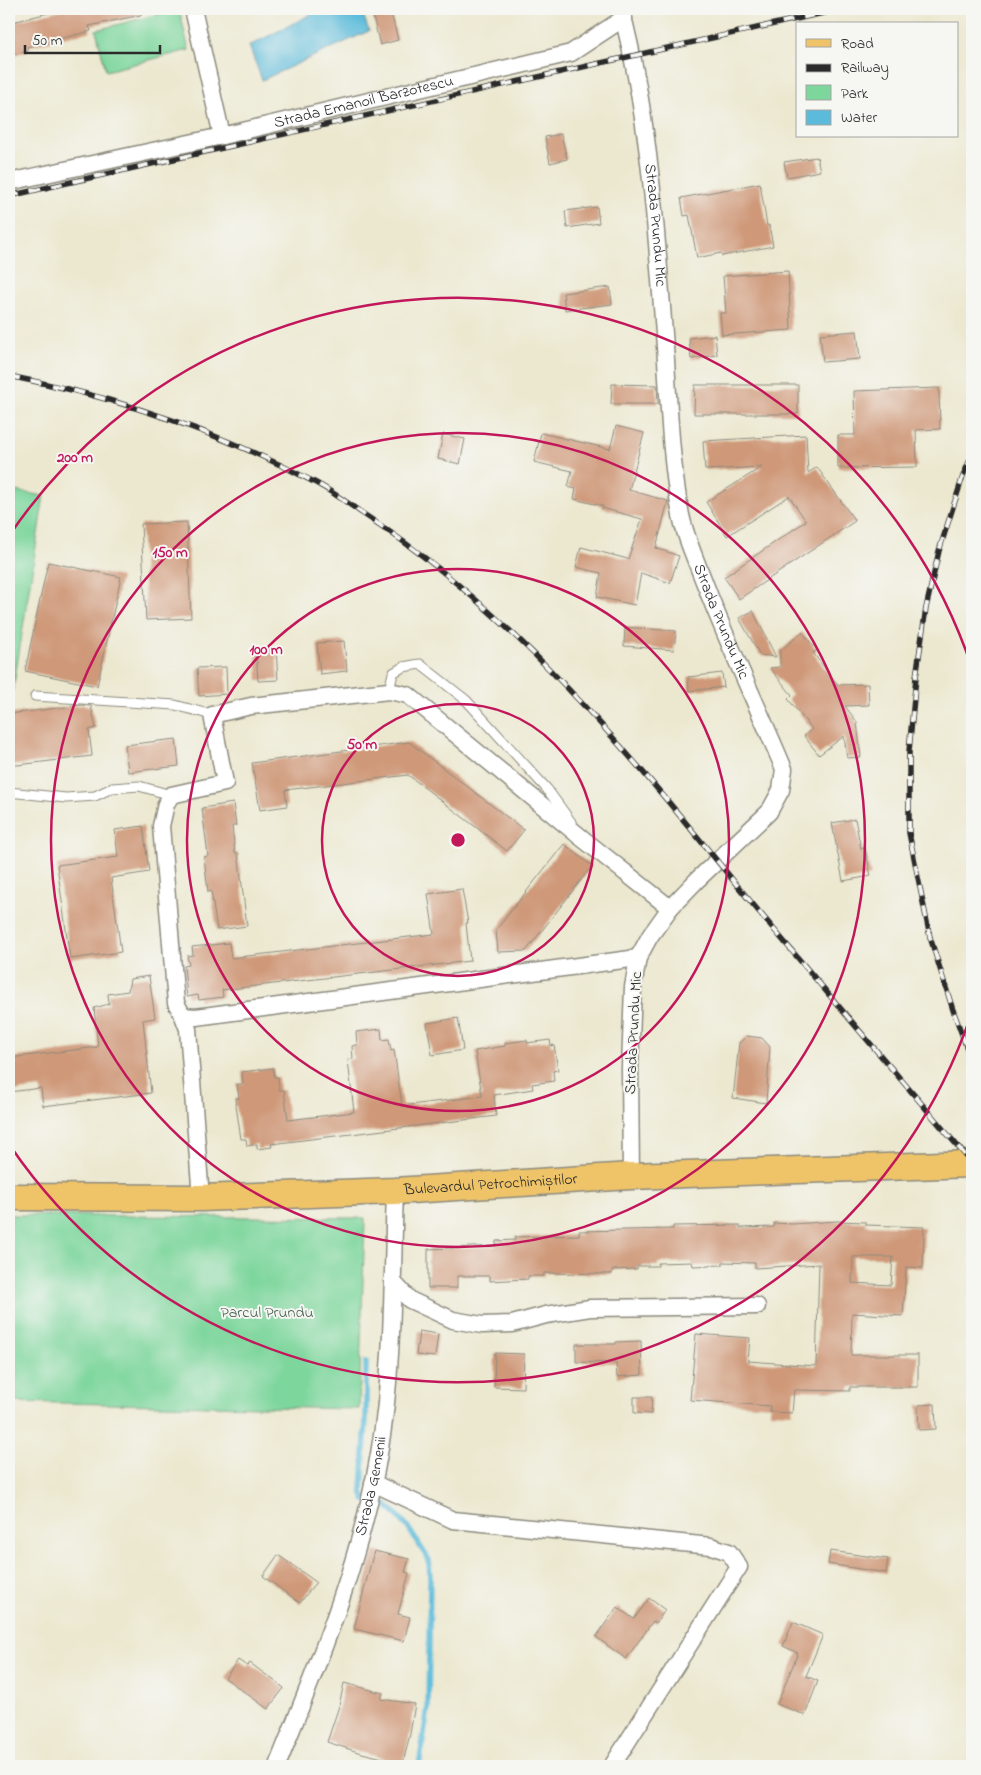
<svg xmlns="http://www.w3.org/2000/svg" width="981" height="1775" viewBox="0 0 981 1775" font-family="'Indie Flower',sans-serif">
<rect width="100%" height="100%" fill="#f6f6f2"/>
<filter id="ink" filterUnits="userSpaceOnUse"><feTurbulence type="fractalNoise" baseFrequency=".02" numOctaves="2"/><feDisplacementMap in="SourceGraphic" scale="10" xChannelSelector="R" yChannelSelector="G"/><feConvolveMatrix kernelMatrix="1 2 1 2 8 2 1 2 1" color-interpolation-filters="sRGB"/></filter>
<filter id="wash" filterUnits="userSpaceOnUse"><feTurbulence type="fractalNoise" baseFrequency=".0096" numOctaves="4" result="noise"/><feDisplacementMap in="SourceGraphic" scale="20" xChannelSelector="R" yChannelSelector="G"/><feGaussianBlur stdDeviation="1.12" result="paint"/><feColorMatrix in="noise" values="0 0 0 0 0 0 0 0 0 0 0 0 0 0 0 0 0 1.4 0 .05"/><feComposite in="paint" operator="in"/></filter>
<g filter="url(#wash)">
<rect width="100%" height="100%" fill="#ece8d0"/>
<!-- green -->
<path fill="#7dd69c" stroke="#548064" d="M 179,9 L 189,50 L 106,71 L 96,30 Z
M 9,490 L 44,496 L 13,690 L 9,689 Z
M 9,1215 L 365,1218 L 359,1409 L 9,1402 Z"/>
<!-- water -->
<path fill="#5cbbda" stroke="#447382" d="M 321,9 L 361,9 L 369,31 L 262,80 L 249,46 Z"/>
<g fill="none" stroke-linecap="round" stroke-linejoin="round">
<!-- stream -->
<path stroke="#5cbbda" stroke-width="5.5" d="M 366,1362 L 366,1419 L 362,1491 L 365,1500 L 384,1504 L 393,1511 L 407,1526 L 429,1560 L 430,1578 L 428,1708 L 419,1766"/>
</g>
<g id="blocks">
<!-- building -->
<path fill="#cf9979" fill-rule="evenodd" d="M 64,9 L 82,9 L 83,12 L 97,9 L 140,9 L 141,15 L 89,26 L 91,31 L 27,47 L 28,51 L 9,56 L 9,23 Z
M 371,9 L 390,9 L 398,40 L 380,45 Z
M 561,134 L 567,159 L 550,163 L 545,137 Z
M 817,157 L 820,171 L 787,177 L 784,162 Z
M 760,183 L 767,226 L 769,225 L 773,246 L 722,256 L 721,253 L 697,258 L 689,215 L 684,216 L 681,198 Z
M 597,207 L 599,223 L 567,228 L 565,211 Z
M 788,271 L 791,330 L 722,335 L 720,313 L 726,313 L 723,276 Z
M 610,287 L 612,304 L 565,310 L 563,293 Z
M 857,331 L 860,359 L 823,362 L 820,334 Z
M 715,335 L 717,355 L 691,359 L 689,338 Z
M 612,384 L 657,385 L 658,404 L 611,404 Z
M 695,385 L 798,385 L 798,414 L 694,414 Z
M 939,388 L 940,429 L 916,430 L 917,467 L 838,468 L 838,435 L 855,435 L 854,391 Z
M 616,426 L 644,433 L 629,490 L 668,501 L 656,548 L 679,556 L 670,583 L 641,573 L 635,605 L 597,597 L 601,573 L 576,567 L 581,547 L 628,559 L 642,519 L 602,508 L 603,506 L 574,499 L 576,489 L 568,487 L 572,471 L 534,462 L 541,433 L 610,449 Z
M 443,434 L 465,439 L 460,464 L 438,459 Z
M 806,435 L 808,473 L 817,467 L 855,521 L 739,599 L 724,577 L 806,521 L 789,496 L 727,536 L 706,502 L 762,467 L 705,470 L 703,441 Z
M 187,522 L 191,618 L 146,620 L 141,524 Z
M 48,562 L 121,577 L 97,686 L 25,671 Z
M 753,611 L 776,657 L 760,655 L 739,618 Z
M 625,627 L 676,631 L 674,650 L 624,646 Z
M 802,632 L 817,650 L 813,653 L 838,685 L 868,684 L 869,705 L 845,706 L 857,722 L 861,757 L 847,758 L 844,736 L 819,755 L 804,736 L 812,729 L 788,699 L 792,695 L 770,668 L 780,667 L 780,651 Z
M 344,641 L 347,671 L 320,674 L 317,643 Z
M 276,649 L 278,680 L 258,681 L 256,650 Z
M 226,667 L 227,694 L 199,696 L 197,668 Z
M 722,673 L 724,687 L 689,691 L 688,677 Z
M 82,705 L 91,706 L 96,728 L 89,730 L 92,756 L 9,766 L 9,714 Z
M 176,739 L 179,766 L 128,772 L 125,745 Z
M 409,742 L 524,830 L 507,851 L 408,775 L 285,790 L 287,806 L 260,810 L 252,763 Z
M 233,803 L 236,826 L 232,826 L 235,853 L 238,853 L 247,926 L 217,930 L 211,891 L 208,892 L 204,857 L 208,856 L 202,808 Z
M 855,819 L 861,849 L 865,848 L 871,876 L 843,881 L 832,823 Z
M 143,826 L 149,872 L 111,878 L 121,952 L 70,959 L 57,865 L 118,857 L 115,830 Z
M 564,844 L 592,866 L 526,951 L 498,952 L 496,930 Z
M 462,889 L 468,923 L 466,923 L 470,961 L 222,990 L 223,997 L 199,1000 L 198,995 L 187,997 L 184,966 L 189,965 L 187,956 L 193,955 L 192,947 L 229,943 L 231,958 L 434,934 L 428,894 Z
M 149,976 L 155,1018 L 143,1020 L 151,1093 L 43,1106 L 41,1088 L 9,1092 L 9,1058 L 98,1047 L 94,1008 L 109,1004 L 108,994 L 128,991 L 130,979 Z
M 458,1018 L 463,1050 L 432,1055 L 427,1023 Z
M 381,1029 L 382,1040 L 389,1039 L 391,1051 L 394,1050 L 402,1106 L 482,1096 L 475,1051 L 505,1046 L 505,1043 L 527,1040 L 527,1043 L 550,1040 L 551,1046 L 554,1045 L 558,1070 L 553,1071 L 554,1081 L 532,1084 L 533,1089 L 494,1095 L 496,1116 L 271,1144 L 272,1147 L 257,1149 L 257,1144 L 247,1146 L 246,1139 L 241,1139 L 235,1099 L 239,1098 L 237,1084 L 243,1084 L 242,1072 L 273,1068 L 274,1077 L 278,1077 L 279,1090 L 284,1090 L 288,1120 L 354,1112 L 348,1060 L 353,1059 L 352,1046 L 357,1045 L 356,1032 Z
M 747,1036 L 762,1038 L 770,1047 L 766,1103 L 733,1098 L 739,1043 Z
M 837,1221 L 866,1222 L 866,1225 L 924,1227 L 923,1268 L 906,1267 L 903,1316 L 852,1313 L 851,1355 L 918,1355 L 918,1387 L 850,1387 L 850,1391 L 794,1390 L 792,1413 L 770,1412 L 770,1406 L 690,1400 L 696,1334 L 750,1338 L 748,1361 L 816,1366 L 819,1264 L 755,1268 L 755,1263 L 723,1262 L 723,1265 L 693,1266 L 692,1262 L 658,1263 L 658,1266 L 637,1266 L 637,1269 L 612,1270 L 612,1274 L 544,1273 L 544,1276 L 528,1276 L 528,1279 L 490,1281 L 490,1276 L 457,1276 L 457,1288 L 428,1288 L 428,1249 L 496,1246 L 496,1241 L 515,1240 L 515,1237 L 579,1235 L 579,1231 L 673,1229 L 673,1226 L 740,1225 L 740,1228 L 774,1227 L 774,1223 L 793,1224 ZM 853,1257 L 893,1257 L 891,1285 L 852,1283 Z
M 419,1331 L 438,1334 L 435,1357 L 416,1355 Z
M 641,1341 L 642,1375 L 617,1377 L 616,1363 L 576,1362 L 576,1344 L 616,1344 L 616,1342 Z
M 495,1353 L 524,1354 L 523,1388 L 494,1387 Z
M 634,1397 L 652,1397 L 651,1414 L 634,1413 Z
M 935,1404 L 936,1429 L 919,1430 L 918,1405 Z
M 374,1551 L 409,1559 L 405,1572 L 409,1573 L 398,1614 L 410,1617 L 404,1641 L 354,1629 Z
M 830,1551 L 888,1559 L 886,1573 L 828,1564 Z
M 278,1555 L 316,1582 L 300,1603 L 263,1576 Z
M 649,1598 L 665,1610 L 656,1623 L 653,1621 L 626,1659 L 596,1637 L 617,1607 L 634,1619 Z
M 793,1622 L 823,1635 L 806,1676 L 818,1681 L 805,1715 L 777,1704 L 798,1653 L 783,1646 Z
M 238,1660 L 247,1666 L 250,1663 L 284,1688 L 268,1709 L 225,1678 Z
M 344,1683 L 383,1693 L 381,1699 L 415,1704 L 410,1734 L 403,1763 L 358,1752 L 327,1742 L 339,1706 Z"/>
</g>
</g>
<g filter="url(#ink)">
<use href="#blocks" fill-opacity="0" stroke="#8c8a7e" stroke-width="1"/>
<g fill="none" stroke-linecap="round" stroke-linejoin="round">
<defs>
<path id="service" d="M 389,691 L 393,673 L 403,667 L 420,664 L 466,700 L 547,789 L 571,822
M 35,696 L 175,705 L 212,715
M 9,792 L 66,798 L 95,796 L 112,788 L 139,786 L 171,795"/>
<g id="minor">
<path id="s1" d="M 193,9 L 222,136 L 571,53 L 624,18"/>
<path id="s2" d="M 621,9 C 651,122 657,244 666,360 C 669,410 671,461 680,510 C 684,535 696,560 705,584 C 729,647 758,707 784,769 L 781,790 L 769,812 L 697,880 L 670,908 L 650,936 L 638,958 L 633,987 L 630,1068 L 631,1176"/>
<path d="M 9,182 L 222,136"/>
<path d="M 183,1016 L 176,1003 L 161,826 L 166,804 L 171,795 L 225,783 L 212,715 L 251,706 L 389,691 L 408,695 L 583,839 L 670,908"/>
<path d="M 201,1198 L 188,1029 L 183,1016 L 196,1017 L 638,958"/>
<path d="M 392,1281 L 410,1300 L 453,1320 L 482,1325 L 512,1324 L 546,1315 L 590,1308 L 757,1306"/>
<path d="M 373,1483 L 453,1520 L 711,1546 L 729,1552 L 739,1567 L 612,1766"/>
<path id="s3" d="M 277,1766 C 318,1664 360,1564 379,1454 C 394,1369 392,1278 395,1191"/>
</g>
<g id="primary">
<path id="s4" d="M 9,1197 L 201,1198 L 395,1191 L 631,1176 L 972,1164"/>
</g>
</defs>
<!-- service casing -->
<use href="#service" stroke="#8c8a7e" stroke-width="11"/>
<!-- minor casing -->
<use href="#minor" stroke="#8c8a7e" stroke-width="19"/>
<!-- primary casing -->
<use href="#primary" stroke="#8c8a7e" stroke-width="29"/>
<!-- service -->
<use href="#service" stroke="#fff" stroke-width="9"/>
<!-- minor -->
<use href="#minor" stroke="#fff" stroke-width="16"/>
<!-- primary -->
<use href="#primary" stroke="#efc469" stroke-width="26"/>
<defs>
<path id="rail" d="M 9,196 L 841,9
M 9,376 C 116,397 220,432 316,483 C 333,492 349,504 365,515 C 512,611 626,749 736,884 C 814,978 893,1070 972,1163
M 972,455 L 963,476 L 939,551 L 926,608 L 916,677 L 909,751 L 909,833 L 930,937 L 953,1010 L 972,1062"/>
</defs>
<!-- rail casing -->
<use href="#rail" stroke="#2b2b2b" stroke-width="5.5"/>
<!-- rail -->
<use href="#rail" stroke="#f6f6f2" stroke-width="4" stroke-dasharray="11" stroke-linecap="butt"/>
</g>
</g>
<!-- distance rings -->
<g fill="none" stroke="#c2185b" stroke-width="2.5">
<circle cx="458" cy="840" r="136"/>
<circle cx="458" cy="840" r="271"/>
<circle cx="458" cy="840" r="407"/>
<path d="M972 1012A542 542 0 0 1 11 1147M11 533A542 542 0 0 1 972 668"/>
</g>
<g text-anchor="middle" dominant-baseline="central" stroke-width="4" stroke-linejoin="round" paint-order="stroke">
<!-- street labels -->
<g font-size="16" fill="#2b2b2b" stroke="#f6f6f2">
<text stroke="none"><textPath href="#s1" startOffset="276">Strada Emanoil Barzotescu</textPath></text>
<text stroke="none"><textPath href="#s2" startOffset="219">Strada Prundu Mic</textPath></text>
<text stroke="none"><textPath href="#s2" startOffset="624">Strada Prundu Mic</textPath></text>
<text transform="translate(634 1033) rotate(-87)">Strada Prundu Mic</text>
<text stroke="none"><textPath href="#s4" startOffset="482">Bulevardul Petrochimiștilor</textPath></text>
<text stroke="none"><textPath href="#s3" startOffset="296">Strada Gemenii</textPath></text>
</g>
<!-- park labels -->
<g font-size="16" fill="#445e4d" stroke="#f6f6f2">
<text x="267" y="1313">Parcul Prundu</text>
</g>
</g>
<circle cx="458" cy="840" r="8" fill="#c2185b" stroke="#f6f6f2" stroke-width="2.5"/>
<g font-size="15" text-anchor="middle" font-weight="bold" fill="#c2185b" stroke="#f6f6f2" stroke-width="4" stroke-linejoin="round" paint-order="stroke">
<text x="75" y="462">200 m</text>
<text x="170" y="557">150 m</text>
<text x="266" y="654">100 m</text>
<text x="362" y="749">50 m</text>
</g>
<!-- margin -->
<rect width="981" height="1775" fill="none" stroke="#f6f6f2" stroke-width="30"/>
<!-- legend -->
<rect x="796" y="22" width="162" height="115" fill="#f6f6f2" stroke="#a5a5a2"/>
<rect x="806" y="39" width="25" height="8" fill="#efc469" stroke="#a5a5a2"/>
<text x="841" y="48" font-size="15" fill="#2b2b2b">Road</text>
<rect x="806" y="64" width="25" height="8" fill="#2b2b2b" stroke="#a5a5a2"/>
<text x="841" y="72" font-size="15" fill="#2b2b2b">Railway</text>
<rect x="806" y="85" width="25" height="15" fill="#7dd69c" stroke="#a5a5a2"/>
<text x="841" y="98" font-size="15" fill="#2b2b2b">Park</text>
<rect x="806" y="110" width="25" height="15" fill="#5cbbda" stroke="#a5a5a2"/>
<text x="841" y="122" font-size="15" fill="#2b2b2b">Water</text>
<!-- scale -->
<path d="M25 45v8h135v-8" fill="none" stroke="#2b2b2b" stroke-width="2.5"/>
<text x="32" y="45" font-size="15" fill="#2b2b2b" stroke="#f6f6f2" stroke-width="4" paint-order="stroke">50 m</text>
</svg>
